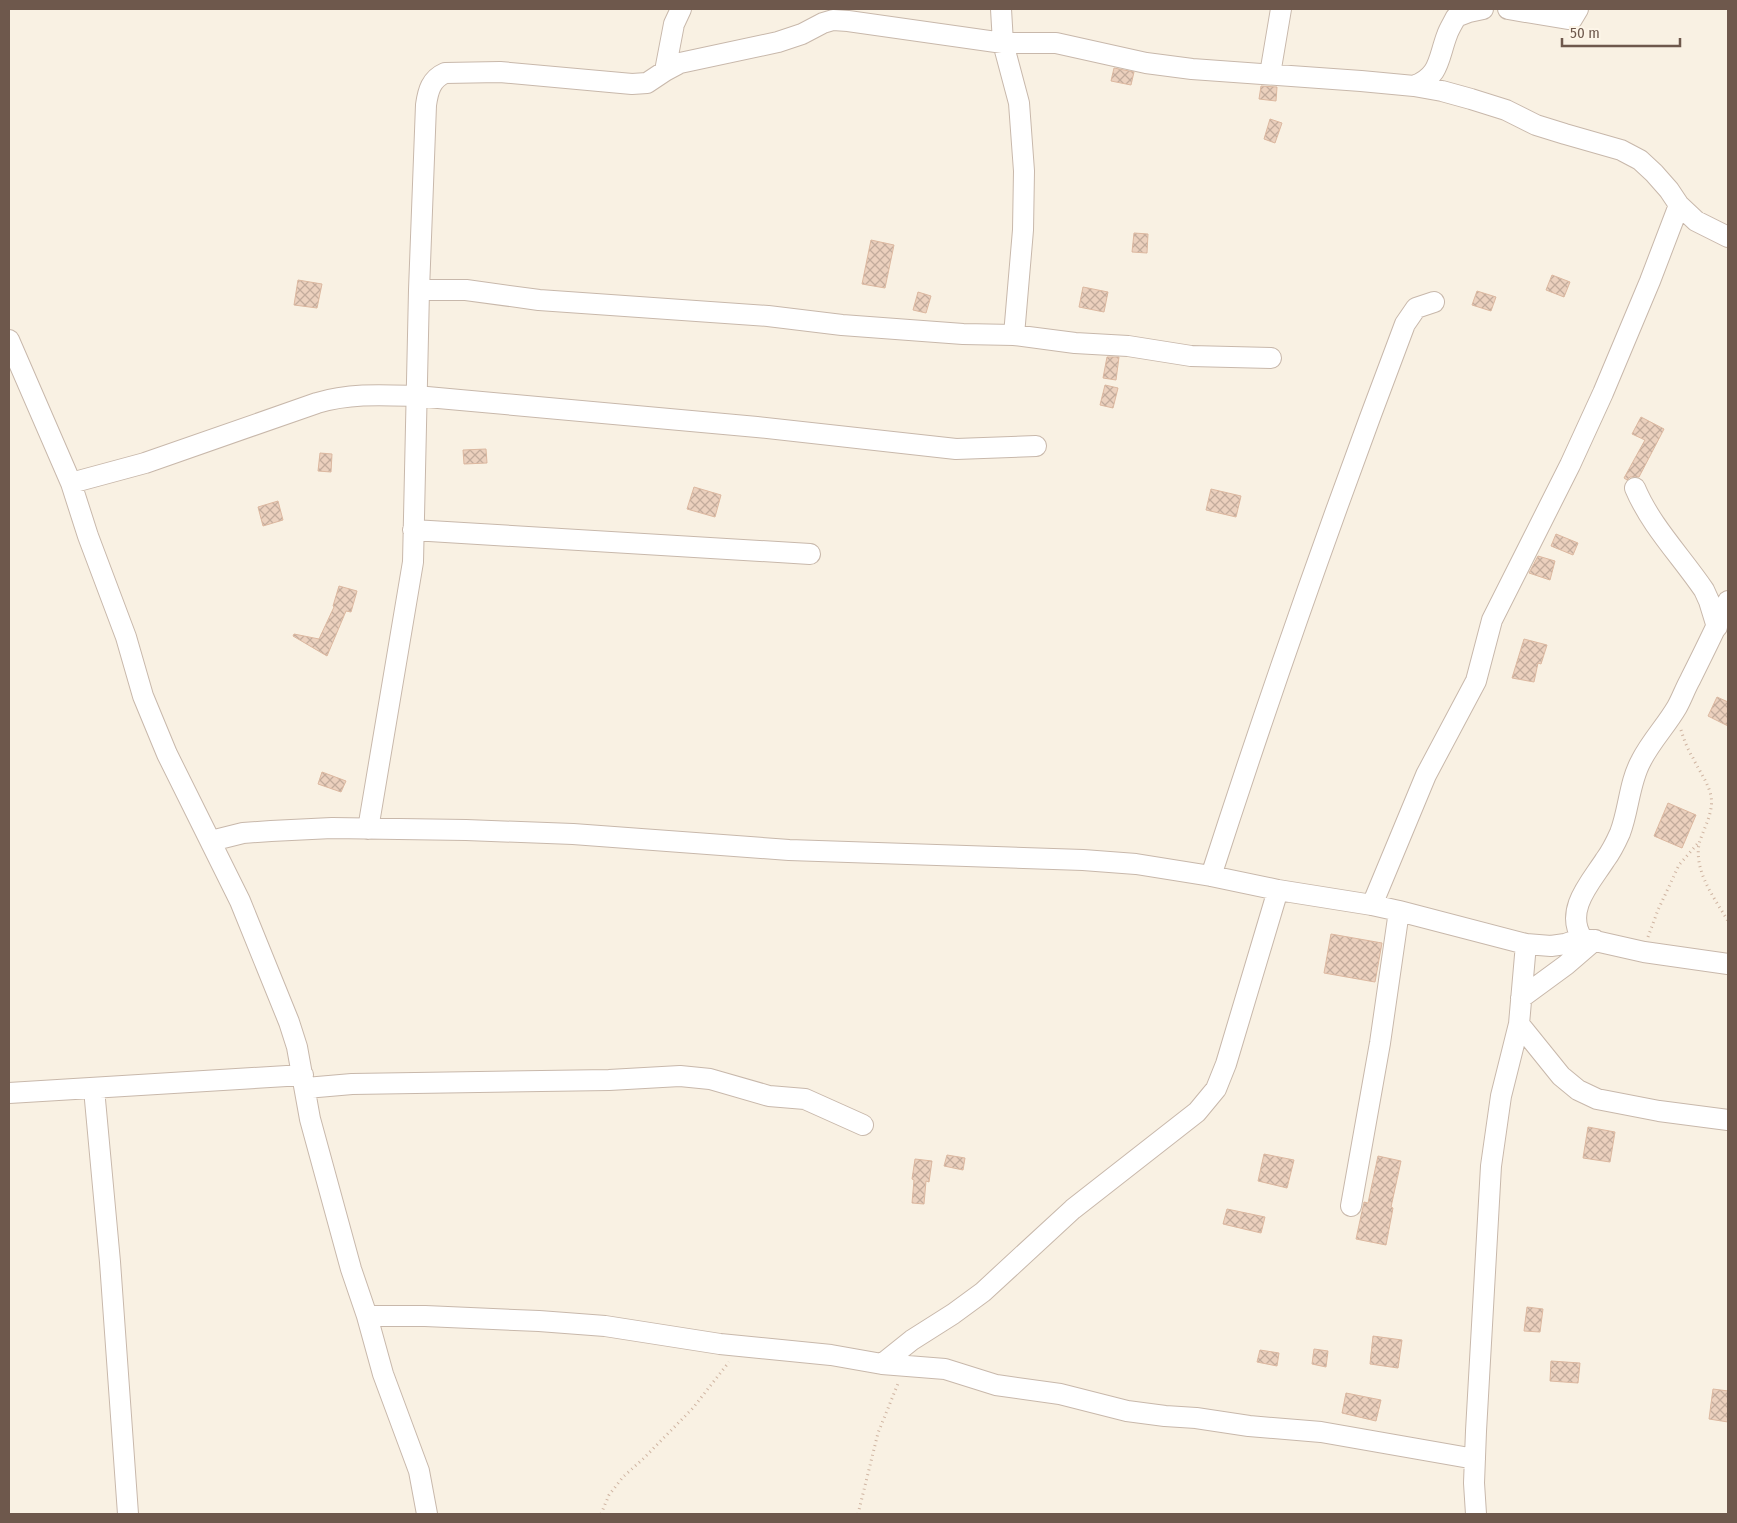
<svg xmlns="http://www.w3.org/2000/svg" width="1737" height="1523" viewBox="0 0 1737 1523" font-family="'Fira Sans Condensed',sans-serif">
<defs>
<pattern id="building-cross-hatch" width="8" height="8" patternUnits="userSpaceOnUse" patternTransform="scale(1.25)"><rect width="8" height="8" fill="#ebd0bd"/><path d="M0 0l8 8M0 8l8-8" fill="none" stroke="#c3ac9c"/></pattern>
</defs>
<rect width="100%" height="100%" fill="#f9f1e3"/>
<!-- building -->
<path fill="url(#building-cross-hatch)" stroke="#dcb8a0" d="M 1114,68 L 1134,72 L 1131,85 L 1111,81 Z
M 1261,86 L 1277,87 L 1276,101 L 1259,99 Z
M 1270,119 L 1282,123 L 1275,143 L 1264,139 Z
M 1134,233 L 1148,234 L 1147,253 L 1132,252 Z
M 871,240 L 894,245 L 885,288 L 862,284 Z
M 1552,275 L 1570,282 L 1564,297 L 1546,290 Z
M 298,280 L 322,284 L 317,308 L 294,305 Z
M 1083,287 L 1108,292 L 1104,312 L 1079,307 Z
M 1477,291 L 1496,297 L 1491,311 L 1472,305 Z
M 918,292 L 931,296 L 926,313 L 913,310 Z
M 1107,357 L 1119,357 L 1116,380 L 1103,378 Z
M 1105,385 L 1118,388 L 1113,408 L 1100,405 Z
M 1641,417 L 1664,429 L 1639,477 L 1630,477 L 1627,480 L 1624,478 L 1645,440 L 1632,434 Z
M 486,449 L 487,463 L 464,464 L 463,450 Z
M 320,453 L 332,454 L 331,472 L 318,471 Z
M 694,487 L 721,495 L 715,517 L 687,509 Z
M 1211,489 L 1241,496 L 1236,517 L 1206,510 Z
M 278,501 L 283,520 L 263,526 L 258,507 Z
M 1556,534 L 1578,543 L 1573,555 L 1551,546 Z
M 1538,556 L 1555,561 L 1550,580 L 1529,573 Z
M 339,586 L 357,591 L 351,612 L 346,611 L 327,656 L 293,636 L 294,634 L 319,639 L 334,607 L 333,606 Z
M 1524,639 L 1547,645 L 1541,664 L 1538,663 L 1534,682 L 1512,678 Z
M 1717,697 L 1728,702 L 1728,726 L 1708,716 Z
M 322,772 L 346,781 L 341,792 L 318,784 Z
M 1668,803 L 1696,815 L 1682,848 L 1654,836 Z
M 1331,934 L 1382,943 L 1375,982 L 1324,973 Z
M 1588,1127 L 1615,1132 L 1610,1162 L 1583,1158 Z
M 1264,1154 L 1294,1160 L 1287,1188 L 1258,1181 Z
M 947,1155 L 965,1158 L 963,1170 L 944,1166 Z
M 1378,1156 L 1401,1161 L 1391,1207 L 1393,1208 L 1386,1245 L 1356,1239 L 1364,1202 L 1368,1203 Z
M 915,1159 L 932,1161 L 929,1182 L 926,1181 L 924,1204 L 912,1203 L 914,1180 L 912,1179 Z
M 1227,1209 L 1265,1217 L 1261,1233 L 1223,1224 Z
M 1527,1307 L 1543,1309 L 1540,1332 L 1524,1331 Z
M 1373,1336 L 1402,1340 L 1398,1368 L 1370,1364 Z
M 1314,1349 L 1328,1351 L 1326,1367 L 1312,1364 Z
M 1260,1350 L 1279,1353 L 1277,1366 L 1257,1362 Z
M 1551,1361 L 1580,1363 L 1578,1383 L 1550,1381 Z
M 1713,1389 L 1728,1391 L 1728,1422 L 1709,1419 Z
M 1346,1393 L 1381,1400 L 1376,1421 L 1342,1413 Z"/>
<g fill="none" stroke-linecap="round" stroke-linejoin="round">
<defs>
<path id="minor" d="M 1001,9 L 1003,43 L 1019,103 L 1024,171 L 1023,230 L 1014,335
M 1508,9 L 1568,19 L 1572,19 L 1578,9
M 665,71 L 674,24 L 681,9
M 1270,74 L 1281,9
M 1414,86 C 1440,76 1438,59 1447,35 C 1449,29 1453,23 1456,17 L 1469,12 L 1483,9
M 419,290 L 466,290 L 539,300 L 768,316 L 842,325 L 963,334 L 1014,335 L 1075,343 L 1128,346 L 1191,356 L 1271,358
M 9,340 L 71,483 L 88,536 L 126,637 L 143,696 L 167,754 L 240,901 L 289,1022 L 297,1047 L 310,1119 L 351,1269 L 367,1316 L 383,1374 L 419,1471 L 427,1514
M 71,483 L 145,463 L 317,403 C 350,393 383,395 416,396 L 757,427 L 956,449 L 1036,446
M 1635,488 C 1651,526 1681,556 1704,590 L 1709,601 L 1717,627
M 413,530 L 810,554
M 368,829 L 413,562 L 419,290 L 426,105 C 428,91 431,79 445,73 L 500,72 L 632,84 L 647,83 L 665,71 L 680,63 L 778,42 L 802,34 L 823,23 L 833,20 L 848,21 L 1003,43 L 1056,43 L 1146,63 L 1192,69 L 1361,81 L 1414,86 L 1442,91 L 1471,99 L 1506,110 L 1536,125 L 1565,134 L 1621,150 L 1640,160 L 1654,173 L 1669,190 L 1679,205 L 1696,221 L 1728,237
M 211,841 L 243,833 L 271,831 L 332,828 L 466,830 L 573,834 L 789,850 L 1083,860 L 1136,864 L 1211,876 L 1278,890 L 1372,905 L 1399,911 L 1526,944 L 1551,946 L 1565,944 L 1582,938 L 1644,952 L 1728,964
M 1211,876 C 1271,690 1336,506 1405,324 L 1416,308 L 1434,302
M 1372,905 L 1426,775 L 1476,681 L 1492,620 L 1570,465 L 1603,393 L 1650,281 L 1679,205
M 1582,938 C 1564,910 1591,882 1605,860 C 1611,852 1616,842 1620,833 C 1629,810 1629,783 1641,761 C 1651,741 1666,726 1677,707 C 1682,698 1685,689 1690,680 C 1703,654 1716,628 1728,601
M 1521,998 L 1566,965 L 1595,940
M 1519,1024 L 1561,1076 L 1578,1090 L 1597,1099 L 1659,1111 L 1728,1120
M 306,1088 L 352,1084 L 609,1080 L 680,1076 L 710,1079 L 769,1096 L 805,1099 L 863,1125
M 94,1089 L 110,1262 L 128,1514
M 9,1093 L 303,1075
M 1351,1206 L 1380,1043 L 1399,911
M 367,1316 L 425,1316 L 539,1321 L 605,1326 L 720,1344 L 831,1355 L 882,1364 L 945,1369 L 996,1385 L 1060,1394 L 1127,1411 L 1165,1416 L 1196,1418 L 1249,1426 L 1321,1432 L 1475,1459
M 882,1364 L 912,1340 L 953,1314 L 983,1292 L 1073,1209 L 1197,1112 L 1216,1089 L 1226,1064 L 1278,890
M 1476,1514 L 1474,1483 L 1476,1431 L 1491,1166 L 1501,1096 L 1519,1024 L 1526,944"/>
</defs>
<!-- minor casing -->
<use href="#minor" stroke="#c8b8ab" stroke-width="22"/>
<!-- path -->
<path stroke="#cfb4a1" stroke-width="3" stroke-dasharray="1 4" stroke-linecap="butt" d="M 1681,730 C 1684,740 1688,750 1693,758 C 1699,771 1708,782 1711,796 C 1714,813 1703,829 1699,844 C 1694,872 1715,899 1728,921
M 1648,937 L 1658,910 L 1679,865 L 1699,842
M 601,1514 L 609,1495 L 623,1477 L 644,1458 L 693,1408 L 729,1362
M 858,1514 L 878,1433 L 899,1381"/>
<!-- minor -->
<use href="#minor" stroke="#fff" stroke-width="20"/>
</g>
<!-- border -->
<rect width="1737" height="1523" fill="none" stroke="#6e584c" stroke-width="20"/>
<!-- scale -->
<path d="M1562 38v8h118v-8" fill="none" stroke="#6e584c" stroke-width="2.5"/>
<text x="1570" y="38" font-size="15" fill="#6e584c" stroke="#fdf5e8" stroke-width="4" paint-order="stroke">50 m</text>
</svg>
